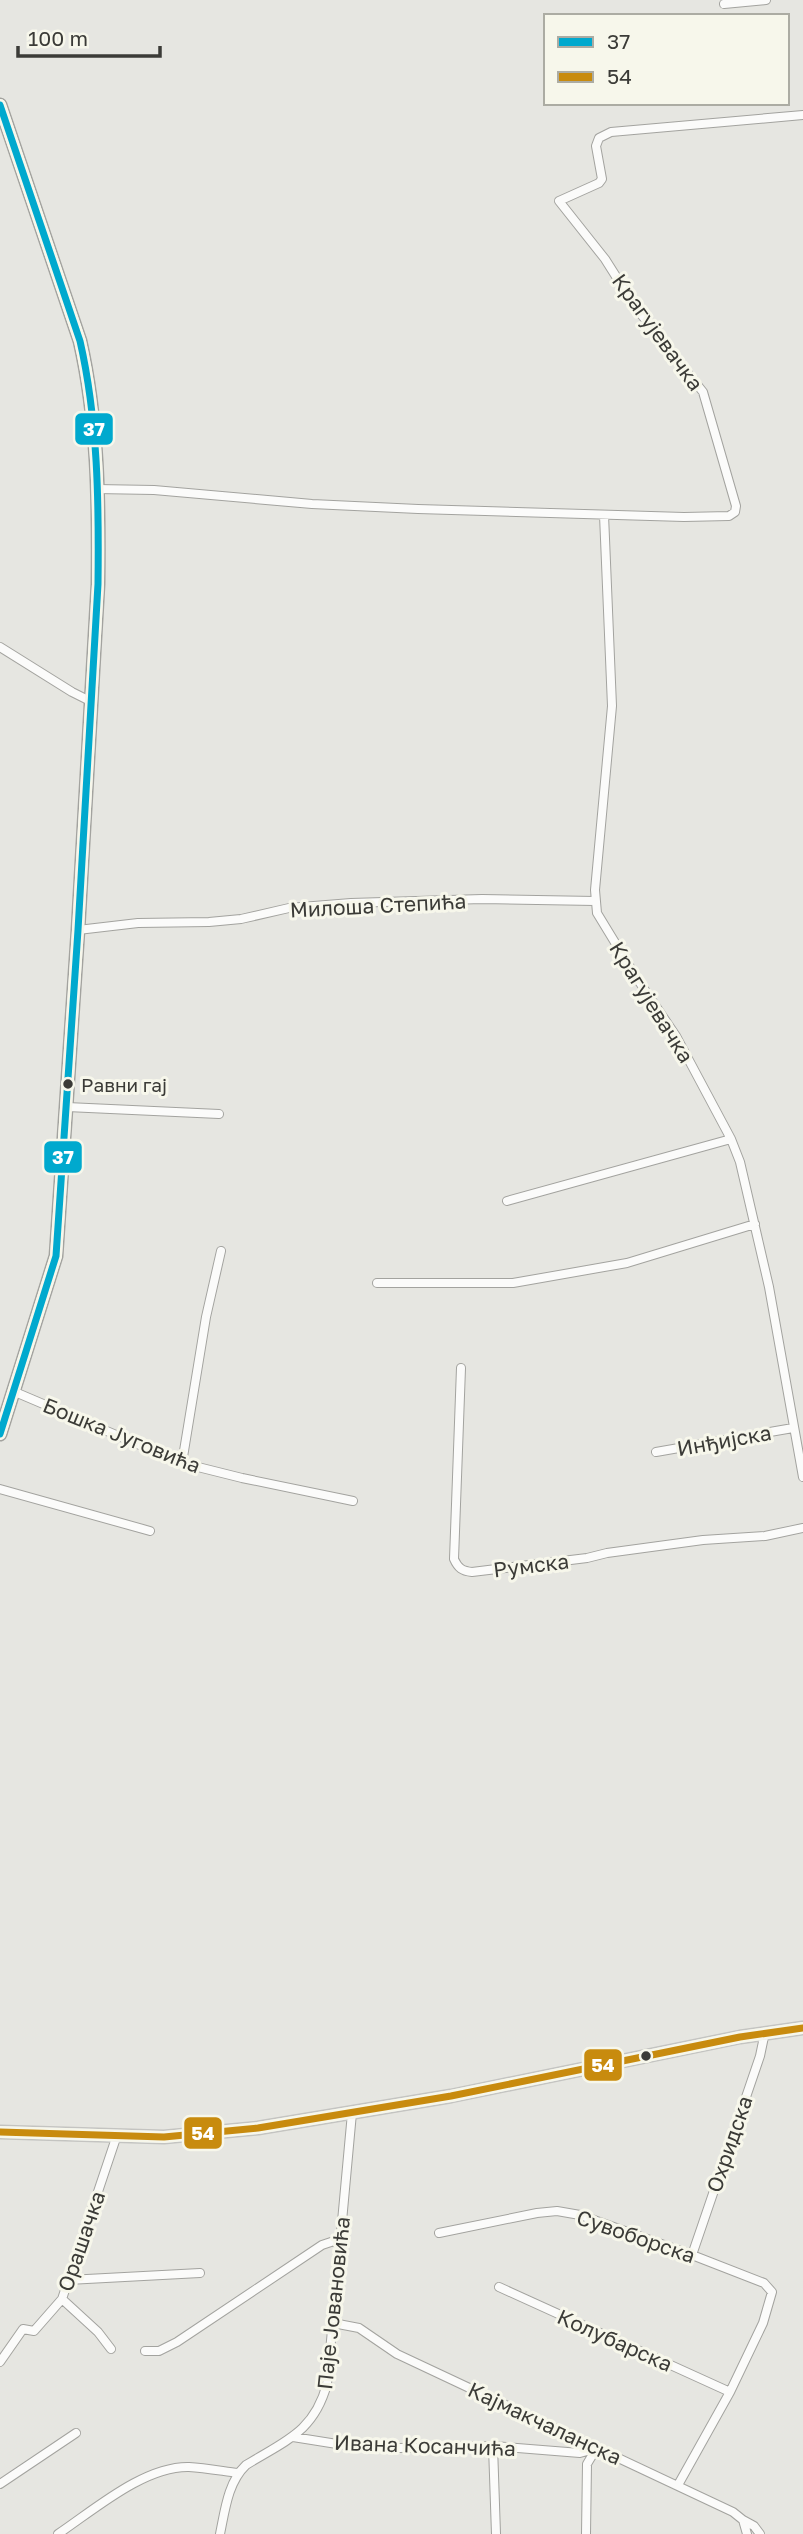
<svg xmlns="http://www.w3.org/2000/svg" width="803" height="2534" viewBox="0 0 803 2534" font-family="'Golos Text',sans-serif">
<rect width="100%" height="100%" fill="#e6e6e1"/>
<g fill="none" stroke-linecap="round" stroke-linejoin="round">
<defs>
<path id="street" d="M 724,4 L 766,0
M 96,489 L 154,490 L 312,504 L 418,509 L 684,517 L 729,516 L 735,512 L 736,506 L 703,392 L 636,308 L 605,259 L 559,201 L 599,183 L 602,179 L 596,146 L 599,138 L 611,132 L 803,115
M 604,515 L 612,706 L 595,890 L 597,913 L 636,977 L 676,1036 L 731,1139 L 740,1162 L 769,1287 L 803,1477
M 0,647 L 72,692 L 92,702
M 78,930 L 138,923 L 209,922 L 241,919 L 289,908 L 351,903 L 482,899 L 595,901
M 67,1107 L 219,1114
M 507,1201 L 731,1139
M 377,1283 L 513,1283 L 627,1263 L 755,1224
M 461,1368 L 454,1559 C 458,1568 462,1571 472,1572 L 587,1558 L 607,1553 L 703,1540 L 765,1536 L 803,1528
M 15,1392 L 182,1463 L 242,1478 L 353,1501
M 656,1452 L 793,1428
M 182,1463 L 206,1317 L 221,1251
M 0,1489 L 150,1531
M 439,2233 L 537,2213 L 557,2211 L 580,2215 L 692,2255 L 764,2283 L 772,2292 L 763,2323 L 730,2392 L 678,2485
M 692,2255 L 760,2056 L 765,2032
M 68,2280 L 200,2273
M 499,2287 L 730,2392
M 62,2299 L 98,2332 L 111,2349
M 333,2323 L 359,2328 L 397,2354 L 733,2512 L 743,2520 L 747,2534
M 145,2351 L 159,2351 L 177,2342 L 322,2245 L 340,2239
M 0,2362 L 23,2329 L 34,2331 L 62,2299 L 117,2135
M 293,2437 L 337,2444 L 399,2448 L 493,2446 L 580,2453 L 598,2448
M 493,2446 L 496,2534
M 0,2484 L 76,2433
M 743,2520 L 754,2526 L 760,2534
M 58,2534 C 94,2510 144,2466 189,2467 C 205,2468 222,2471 238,2473
M 220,2534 C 225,2510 228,2482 246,2465 C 285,2441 314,2432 327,2384 L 352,2113
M 586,2534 L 587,2464 L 596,2449"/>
<path id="secondary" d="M 0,105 L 80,341 C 98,420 99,503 98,584 L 78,930 L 56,1256 L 0,1434"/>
<path id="primary" d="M 0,2132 L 164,2137 L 258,2128 L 451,2096 L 740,2037 L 803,2028"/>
</defs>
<!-- street casing -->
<use href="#street" stroke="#a3a39f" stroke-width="10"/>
<!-- secondary casing -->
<use href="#secondary" stroke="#a3a39f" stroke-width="15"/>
<!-- primary casing -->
<use href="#primary" stroke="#c4c4c1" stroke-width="15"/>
<!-- street -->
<use href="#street" stroke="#fbfbfa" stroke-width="8"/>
<!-- secondary -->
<use href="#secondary" stroke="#eeeff1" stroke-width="12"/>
<!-- primary -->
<use href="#primary" stroke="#e0e4e9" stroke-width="12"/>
<defs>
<path id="bus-1" d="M 0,105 L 80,341 C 98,420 99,503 98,584 L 78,930 L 56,1256 L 0,1434"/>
<path id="bus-2" d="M 0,2132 L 164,2137 L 258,2128 L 451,2096 L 740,2037 L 803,2028"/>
</defs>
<!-- bus-1 casing -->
<use href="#bus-1" stroke="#f7f7eb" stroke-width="12"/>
<!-- bus-2 casing -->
<use href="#bus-2" stroke="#f7f7eb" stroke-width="12"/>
<!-- bus-1 -->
<use href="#bus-1" stroke="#00a9ce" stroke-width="7"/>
<!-- bus-2 -->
<use href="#bus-2" stroke="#c88b0e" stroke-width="7"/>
</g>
<!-- markers -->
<g fill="#3b3b37" stroke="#f7f7eb" stroke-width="2.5">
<circle cx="68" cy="1084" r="6"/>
<circle cx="646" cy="2056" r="6"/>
</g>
<g text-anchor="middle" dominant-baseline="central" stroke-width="6" stroke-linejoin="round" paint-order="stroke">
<!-- bus labels -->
<g font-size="19" fill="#3b3b37" stroke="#f7f7eb" text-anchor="start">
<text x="81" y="1084">Равни гај</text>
</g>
<!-- street labels -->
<g font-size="21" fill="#3b3b37" stroke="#f7f7eb">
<text transform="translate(658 332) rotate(54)">Крагујевачка</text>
<text transform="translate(378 905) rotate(-3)">Милоша Степића</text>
<text transform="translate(652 1002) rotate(58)">Крагујевачка</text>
<text transform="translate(122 1435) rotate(22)">Бошка Југовића</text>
<text transform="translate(724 1440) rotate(-10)">Инђијска</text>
<text transform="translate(531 1565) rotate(-7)">Румска</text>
<text transform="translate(729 2144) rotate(-71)">Охридска</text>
<text transform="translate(636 2236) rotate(19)">Сувоборска</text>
<text transform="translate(81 2241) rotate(-71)">Орашачка</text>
<text transform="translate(333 2303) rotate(-84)">Паје Јовановића</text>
<text transform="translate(615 2340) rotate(24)">Колубарска</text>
<text transform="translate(545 2423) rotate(25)">Кајмакчаланска</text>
<text transform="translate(425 2445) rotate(2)">Ивана Косанчића</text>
</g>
</g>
<g stroke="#f7f7eb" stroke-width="2.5">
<rect x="74" y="412" width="40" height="34" rx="7" fill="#00a9ce"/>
<rect x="43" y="1140" width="40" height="34" rx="7" fill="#00a9ce"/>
<rect x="583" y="2048" width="40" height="34" rx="7" fill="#c88b0e"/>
<rect x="183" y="2116" width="40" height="34" rx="7" fill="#c88b0e"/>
</g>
<g font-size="19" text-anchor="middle" font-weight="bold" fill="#fff">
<text x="94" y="436">37</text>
<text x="63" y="1164">37</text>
<text x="603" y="2072">54</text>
<text x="203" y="2140">54</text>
</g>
<!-- legend -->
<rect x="544" y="14" width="245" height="91" fill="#f7f7eb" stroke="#acaca3" stroke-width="2"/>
<rect x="558" y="37" width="35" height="10" fill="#00a9ce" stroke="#acaca3" stroke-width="2"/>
<text x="607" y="49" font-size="21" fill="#3b3b37">37</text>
<rect x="558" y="72" width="35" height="10" fill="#c88b0e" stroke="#acaca3" stroke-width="2"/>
<text x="607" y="84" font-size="21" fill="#3b3b37">54</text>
<!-- scale -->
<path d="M18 46v10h142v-10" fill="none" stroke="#3b3b37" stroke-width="3.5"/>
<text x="28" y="46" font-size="21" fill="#3b3b37" stroke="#f7f7eb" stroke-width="5" paint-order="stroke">100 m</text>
</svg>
